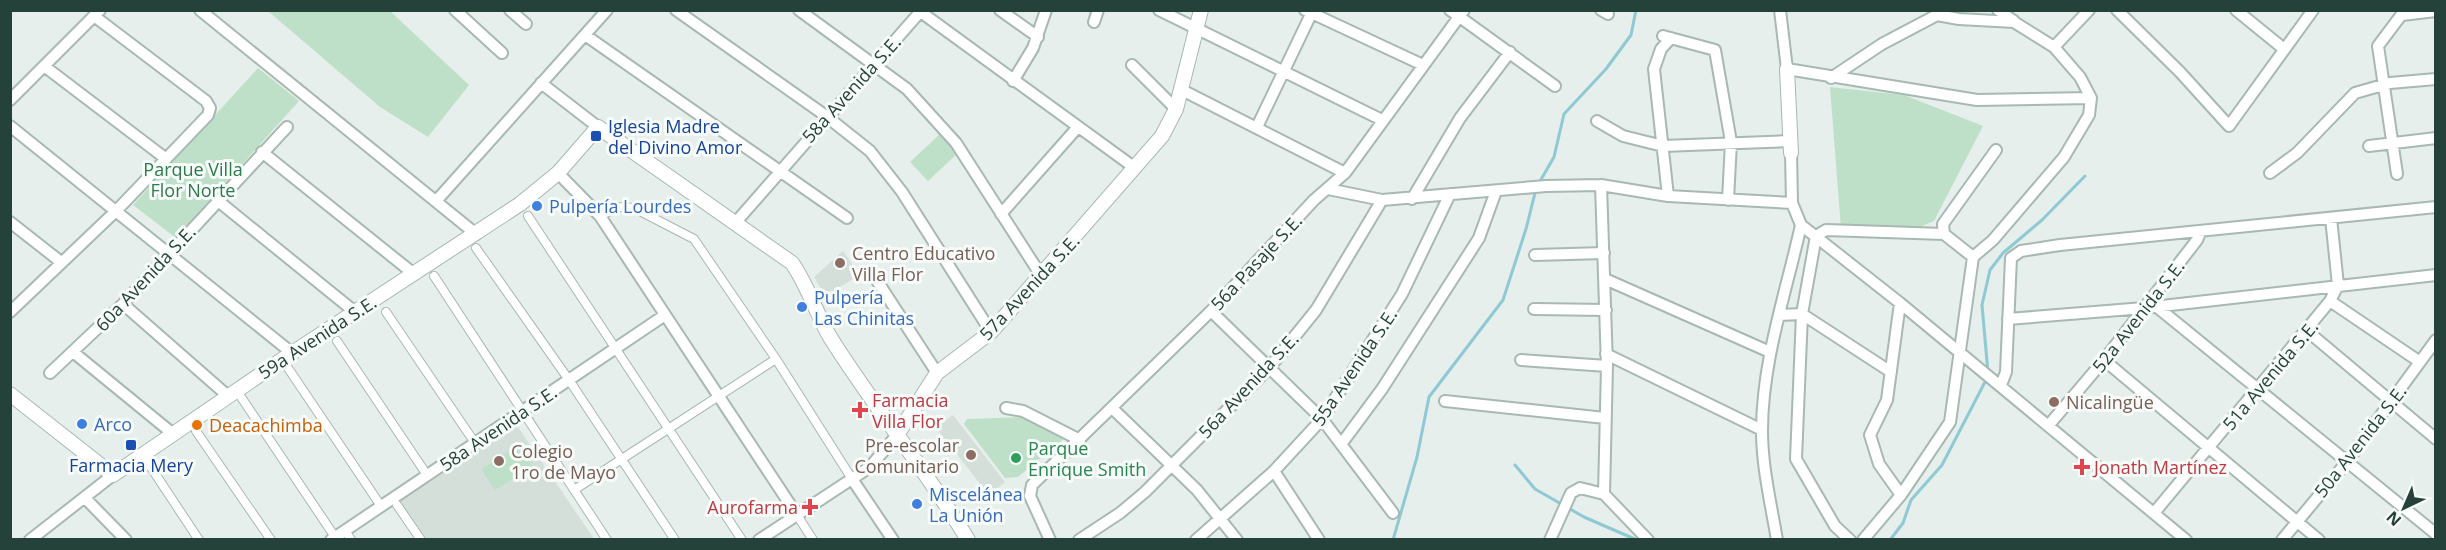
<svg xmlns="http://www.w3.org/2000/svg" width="2446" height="550" viewBox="0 0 2446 550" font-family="'Open Sans',sans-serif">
<rect width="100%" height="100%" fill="#e6efeb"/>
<!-- built -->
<path fill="#d4dfda" d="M 843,251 L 860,275 L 825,296 L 814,277 Z
M 953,415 L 1005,482 L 989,495 L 936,428 Z
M 514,421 L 594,539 L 426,539 L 400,501 Z"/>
<!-- green -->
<path fill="#bfe0c8" d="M 268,11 L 390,11 L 469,85 L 428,137 L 380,107 Z
M 258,68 L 299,101 L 176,238 L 133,205 Z
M 1830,87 L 1904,95 L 1983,126 L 1934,221 L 1910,231 L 1841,229 Z
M 940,134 L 958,153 L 928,181 L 910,162 Z
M 1023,417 L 1065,438 L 1018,477 L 1005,478 L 964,424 L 967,419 Z
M 519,445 L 533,467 L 495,490 L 481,469 Z"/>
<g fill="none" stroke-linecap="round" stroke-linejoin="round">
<!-- stream -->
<path stroke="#8ec9d4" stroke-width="3" d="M 1539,183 L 1554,157 L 1564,114 L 1606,69 L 1631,35 L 1636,10
M 1988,373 L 1982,305 L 1990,270 L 2003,253 L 2042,220 L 2085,176
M 1515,465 L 1535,489 L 1584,517 L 1637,540
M 1393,540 L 1417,457 L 1429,397 L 1503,300 L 1526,229 L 1536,189
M 1890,540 L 1903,523 L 1911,500 L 1942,465 L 1986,380"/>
<defs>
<path id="pedestrian" d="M 528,216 L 742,540
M 600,216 L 618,207 L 634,208 L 694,239 L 776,359 L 852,479
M 476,248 L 569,380 L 675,540
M 434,276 L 607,540
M 386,312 L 475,443
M 337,341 L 427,475
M 288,368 L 381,506
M 241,397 L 335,537
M 196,431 L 271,540
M 148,463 L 199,540
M 574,490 L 776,359
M 397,505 L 421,540
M 797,515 L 813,540
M 345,530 L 351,540"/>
<path id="minor" d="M 200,10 L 476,234
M 455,10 L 502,53
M 510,10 L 526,24
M 676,10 L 826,116 L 870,151 L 902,192 L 991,332
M 799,10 L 907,89 L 956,143 L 1042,277
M 918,10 L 1135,168
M 1000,10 L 1038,37
M 1159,10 L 1382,120
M 1305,10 L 1423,65
M 1450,10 L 1555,86
M 1601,10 L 1608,14
M 1780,10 L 1787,69 L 1977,100 L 2091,98
M 1998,10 L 2014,21
M 2117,10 L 2180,72 L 2229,126 L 2313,10
M 2236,10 L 2284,49
M 2402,15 L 2436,11
M 1094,22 L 1098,10
M 585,35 L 847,218
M 1663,36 L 1715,50 L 1731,142 L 1728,200
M 2054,47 L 2089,10
M 1132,65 L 1176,109
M 44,66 L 165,158
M 1831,78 L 1882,44 L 1937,15 L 1959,19 L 2014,22 L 2054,47 L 2080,77 L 2091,98 L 2089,115 L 2064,157 L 1993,240 L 1973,257 L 1950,422 L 1901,495 L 1863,540
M 1013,81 L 1033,48 L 1046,10
M 541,83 L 598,127
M 1180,89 L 1345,173
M 10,100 L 100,10
M 1597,121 L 1623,136 L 1663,146 L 1790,141
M 10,126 L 292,353
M 1257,127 L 1313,10
M 2369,146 L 2436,138
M 262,152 L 414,274
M 1791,153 L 1792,203 L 1801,225 L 1900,303 L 2186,540
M 558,173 L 600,216 L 797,515
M 2270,173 L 2297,153 L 2355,93 L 2390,83 L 2436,79
M 2397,174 L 2378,46 L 2405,10
M 1601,185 L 1607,366 L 1604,494
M 1328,189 L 1382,200 L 1546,186 L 1601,185 L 1668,196 L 1792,203
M 1668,196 L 1654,69 L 1661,49 L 1671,38
M 1412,199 L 1460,118 L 1510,52
M 217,200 L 355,312
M 437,200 L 607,10
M 1001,214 L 1077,128
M 10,222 L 61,262
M 736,222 L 920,12
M 1944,234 L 1943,224 L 1996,150
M 1535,255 L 1604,253
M 874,276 L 937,373
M 1605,279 L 1770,352
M 2330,301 L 2420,362
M 1900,303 L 1887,400 L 1870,435 L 1879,464 L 1901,495
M 123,304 L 228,396
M 2157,307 L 2436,534
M 1534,309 L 1606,310
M 1211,311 L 1322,419 L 1393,513
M 10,312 L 117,210 L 208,115 L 210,108 L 206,101 L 94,16
M 1779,315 L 1802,314 L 1891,372
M 2008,319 L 2144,308 L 2436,275
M 2306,330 L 2436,439
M 73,352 L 172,433
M 1606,354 L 1762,430
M 1521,360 L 1607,366
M 2104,360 L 2319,540
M 50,373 L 123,304 L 287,127
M 2001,385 L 2006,372 L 2011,258 L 2021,251 L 2060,245 L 2436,207
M 1445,401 L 1605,418
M 1006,408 L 1023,411 L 1080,440
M 1113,409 L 1197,490 L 1237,540
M 2048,426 L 2104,360 L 2197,240 L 2201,231
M 1342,443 L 1382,389 L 1479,238 L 1496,191
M 1274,471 L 1319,540
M 852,479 L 893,540
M 85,498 L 126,540
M 2154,513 L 2330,301 L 2338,285 L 2331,218
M 30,540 L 113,475
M 331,540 L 665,315
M 759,540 L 870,467 L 897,435
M 1050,540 L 1030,496 L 1032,485 L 1211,311 L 1314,200 L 1345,173 L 1464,10
M 1079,540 L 1120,513 L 1145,492 L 1270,367 L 1316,310 L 1382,200
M 1196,540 L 1274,471 L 1322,419 L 1402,294 L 1450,194
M 1550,540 L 1571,493 L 1580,488 L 1604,494 L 1648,540
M 1777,540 C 1771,504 1762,467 1762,431 C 1762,361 1786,293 1801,225
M 1850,540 L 1835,526 L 1796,459 L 1802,314 L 1816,236 L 1826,230 L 1944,234 L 1973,257
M 2282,540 L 2346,463 L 2436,340"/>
<path id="tertiary" d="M 1787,69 L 1791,153
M 10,394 L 113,475 L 283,359 L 520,204 L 558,173 L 598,127 L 792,263 C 808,286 816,313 830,337 C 873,406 926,469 968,540
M 897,435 L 937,373 L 991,332 L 1162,136 L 1176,109 L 1201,10"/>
</defs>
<!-- pedestrian casing -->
<use href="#pedestrian" stroke="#a8b8b2" stroke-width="10"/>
<!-- minor casing -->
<use href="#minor" stroke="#a8b8b2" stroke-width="14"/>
<!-- tertiary casing -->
<use href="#tertiary" stroke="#a8b8b2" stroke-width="16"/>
<!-- pedestrian -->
<use href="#pedestrian" stroke="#fff" stroke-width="8"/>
<!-- minor -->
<use href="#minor" stroke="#fff" stroke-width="10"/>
<!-- tertiary -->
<use href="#tertiary" stroke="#fff" stroke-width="14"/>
</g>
<!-- markers -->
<g fill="#1a4fb4" stroke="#f7fbf9" stroke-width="2">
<rect x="590" y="130" width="12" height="12" rx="3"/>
<rect x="125" y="439" width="12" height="12" rx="3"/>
</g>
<g fill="#3f7fe0" stroke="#f7fbf9" stroke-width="2">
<circle cx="537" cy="206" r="6"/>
<circle cx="802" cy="307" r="6"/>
<circle cx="82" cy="424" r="6"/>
<circle cx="917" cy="504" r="6"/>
</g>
<g fill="#8d6e63" stroke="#f7fbf9" stroke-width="2">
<circle cx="840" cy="263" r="6"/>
<circle cx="2054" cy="402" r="6"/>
<circle cx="971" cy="455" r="6"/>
<circle cx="499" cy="461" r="6"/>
</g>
<g fill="#e0444e" stroke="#f7fbf9" stroke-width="2">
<path d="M857 401h6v6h6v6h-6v6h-6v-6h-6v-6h6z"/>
<path d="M2079 458h6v6h6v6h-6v6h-6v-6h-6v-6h6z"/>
<path d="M807 498h6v6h6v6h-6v6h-6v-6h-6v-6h6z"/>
</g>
<circle fill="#e8710a" stroke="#f7fbf9" stroke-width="2" cx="197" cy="425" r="6"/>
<circle fill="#2e9e5b" stroke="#f7fbf9" stroke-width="2" cx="1016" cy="458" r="6"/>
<g text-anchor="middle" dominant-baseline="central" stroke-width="6" stroke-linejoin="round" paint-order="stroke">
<!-- street labels -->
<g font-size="18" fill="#24423a" stroke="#f7fbf9">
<text transform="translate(851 89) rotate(-48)">58a Avenida S.E.</text>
<text transform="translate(1256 262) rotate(-47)">56a Pasaje S.E.</text>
<text transform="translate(145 278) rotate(-47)">60a Avenida S.E.</text>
<text transform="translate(1029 287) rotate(-47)">57a Avenida S.E.</text>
<text transform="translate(2138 316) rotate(-52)">52a Avenida S.E.</text>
<text transform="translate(317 337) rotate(-33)">59a Avenida S.E.</text>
<text transform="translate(1354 367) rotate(-56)">55a Avenida S.E.</text>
<text transform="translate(2270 375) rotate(-50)">51a Avenida S.E.</text>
<text transform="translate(1248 385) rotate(-47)">56a Avenida S.E.</text>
<text transform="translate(498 428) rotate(-34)">58a Avenida S.E.</text>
<text transform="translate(2360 441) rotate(-52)">50a Avenida S.E.</text>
</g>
<!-- transit labels -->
<g font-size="18" fill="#164399" stroke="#f7fbf9" text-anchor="start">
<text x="608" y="126">Iglesia Madre<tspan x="608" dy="21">del Divino Amor</tspan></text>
<text x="131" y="465" text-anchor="middle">Farmacia Mery</text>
</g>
<!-- park labels -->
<g font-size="18" fill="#2d7a4b" stroke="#f7fbf9">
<text x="193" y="169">Parque Villa<tspan x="193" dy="21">Flor Norte</tspan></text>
</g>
<!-- shop labels -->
<g font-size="18" fill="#366cbe" stroke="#f7fbf9" text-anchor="start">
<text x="549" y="206">Pulpería Lourdes</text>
<text x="814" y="297">Pulpería<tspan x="814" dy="21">Las Chinitas</tspan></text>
<text x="94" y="424">Arco</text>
<text x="929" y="494">Miscelánea<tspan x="929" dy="21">La Unión</tspan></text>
</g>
<!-- education labels -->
<g font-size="18" fill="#785e54" stroke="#f7fbf9" text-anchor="start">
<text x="852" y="253">Centro Educativo<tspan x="852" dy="21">Villa Flor</tspan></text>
<text x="2066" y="402">Nicalingüe</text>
<text x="959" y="445" text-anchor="end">Pre-escolar<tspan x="959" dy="21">Comunitario</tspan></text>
<text x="511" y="451">Colegio<tspan x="511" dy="21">1ro de Mayo</tspan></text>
</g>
<!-- health labels -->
<g font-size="18" fill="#be3a42" stroke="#f7fbf9" text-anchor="start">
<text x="872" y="400">Farmacia<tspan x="872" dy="21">Villa Flor</tspan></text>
<text x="2094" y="467">Jonath Martínez</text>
<text x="798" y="507" text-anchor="end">Aurofarma</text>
</g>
<!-- food labels -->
<g font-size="18" fill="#c56008" stroke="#f7fbf9" text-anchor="start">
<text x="209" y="425">Deacachimba</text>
</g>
<!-- leisure labels -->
<g font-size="18" fill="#27864d" stroke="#f7fbf9" text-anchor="start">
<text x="1028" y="448">Parque<tspan x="1028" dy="21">Enrique Smith</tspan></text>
</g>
</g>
<!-- border -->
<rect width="2446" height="550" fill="none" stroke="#24423a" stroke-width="24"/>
<!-- north arrow -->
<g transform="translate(2404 508) rotate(224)" stroke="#f7fbf9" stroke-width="4.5" paint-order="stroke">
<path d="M0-4.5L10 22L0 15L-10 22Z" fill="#24423a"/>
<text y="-9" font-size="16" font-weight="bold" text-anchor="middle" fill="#24423a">N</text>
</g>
</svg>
